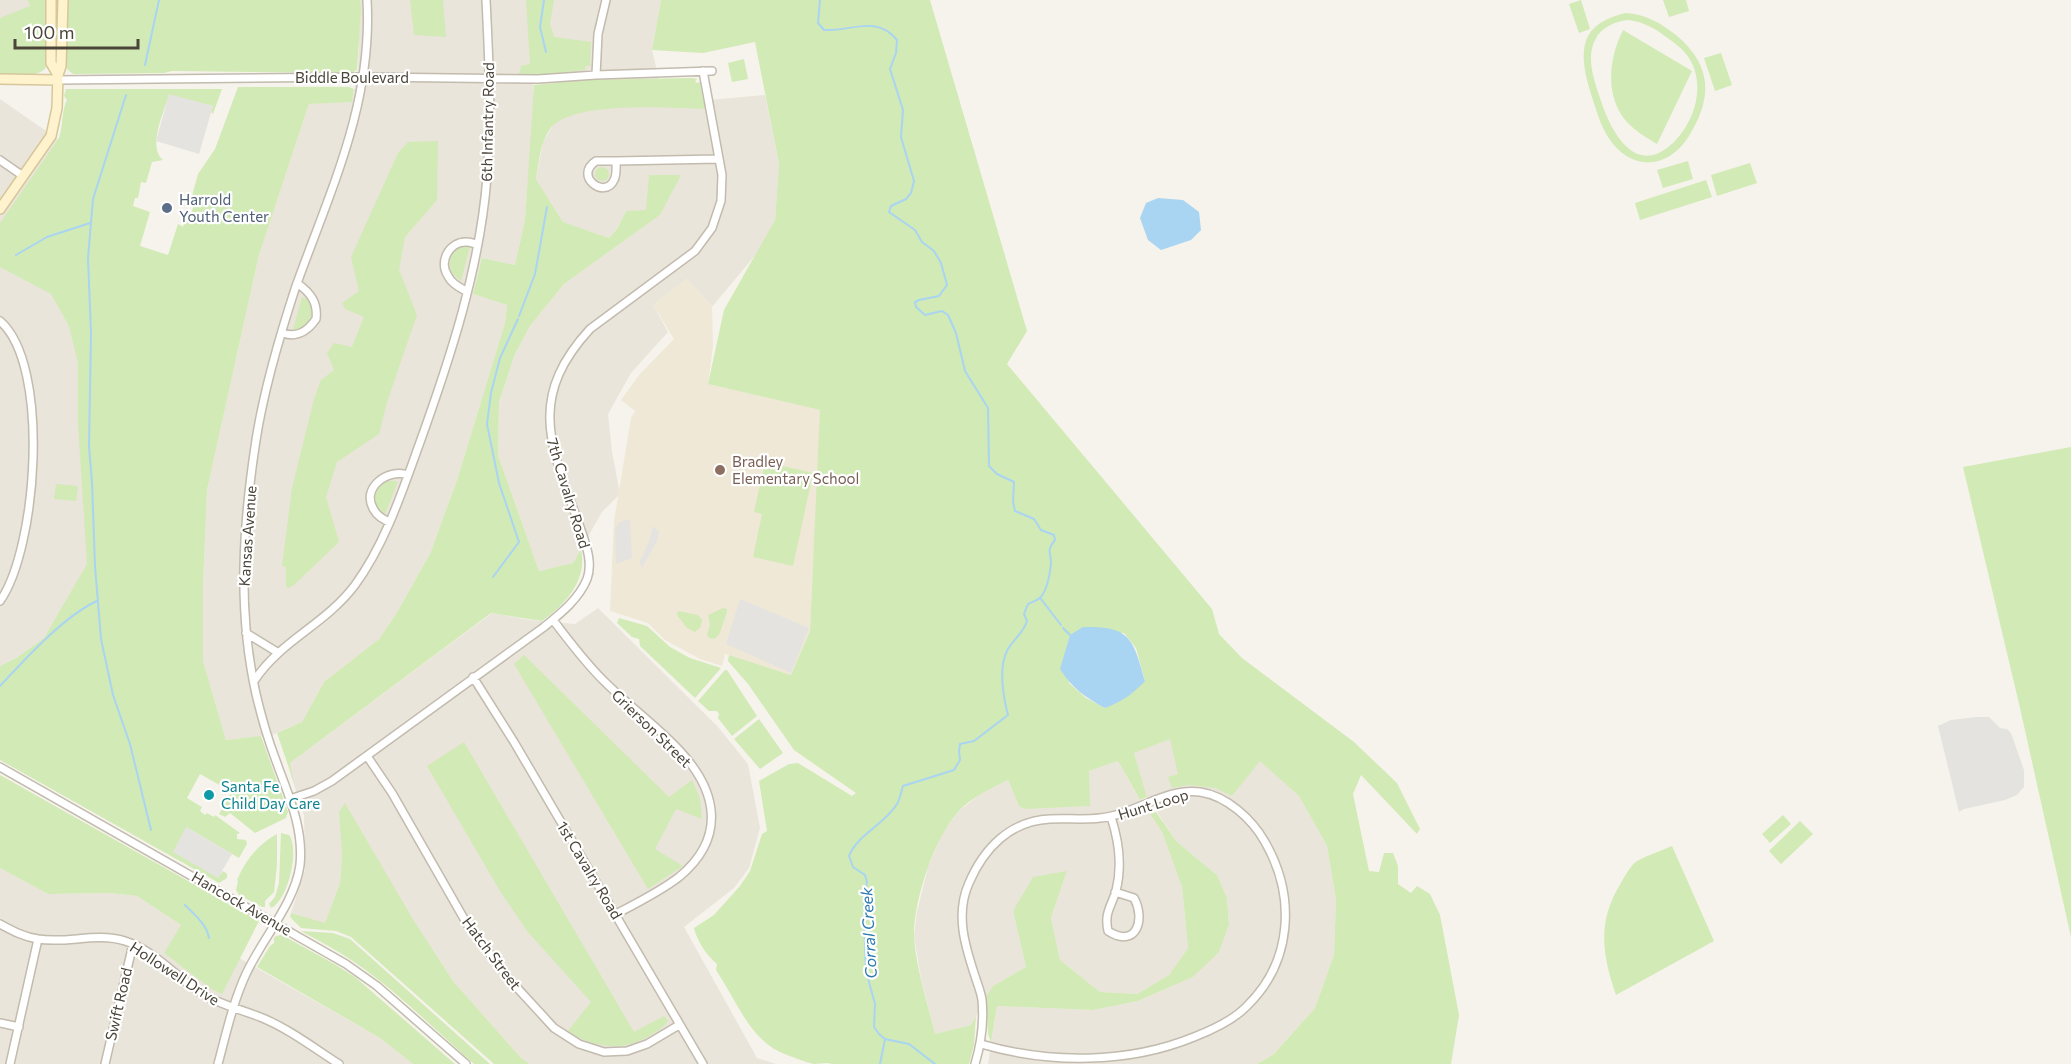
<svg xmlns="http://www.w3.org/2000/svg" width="2071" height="1064" viewBox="0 0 2071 1064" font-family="Commissioner,sans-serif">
<rect width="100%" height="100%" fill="#f6f3ec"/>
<!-- residential -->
<path fill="#eae5da" d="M 0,0 L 34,0 L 33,7 L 0,23 Z
M 360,0 L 531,0 L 534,101 L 525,220 L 515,265 L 482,258 L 473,294 L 507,305 L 505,323 L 457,480 L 430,554 L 396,614 L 379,639 L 324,682 L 302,722 L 272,735 L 226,740 L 203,661 L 203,585 L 207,490 L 259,255 L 309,104 L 352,101 L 358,70 Z
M 551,0 L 661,0 L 652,50 L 665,104 L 765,95 L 779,164 L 775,220 L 757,253 L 712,307 L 687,279 L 653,305 L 668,332 L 631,373 L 608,414 L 612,452 L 620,494 L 602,512 L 573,563 L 539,571 L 498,455 L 499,402 L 515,354 L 530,326 L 564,284 L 660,215 L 646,211 L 626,211 L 617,229 L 609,238 L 563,222 L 536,179 L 543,142 L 552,127 L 558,88 L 547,23 Z
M 0,99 L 65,144 L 0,249 Z
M 0,253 L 42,273 L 81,343 L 87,502 L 87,565 L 78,581 L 44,638 L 16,658 L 0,666 Z
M 598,608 L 718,727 L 748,764 L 760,828 L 749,868 L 734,888 L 684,927 L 757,1058 L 776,1064 L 530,1064 L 521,1058 L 453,981 L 411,916 L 342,854 L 340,883 L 325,924 L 291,913 L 305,870 L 304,815 L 291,776 L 290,763 L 492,613 L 530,620 L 575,624 Z
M 1170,738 L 1260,760 L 1299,796 L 1327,846 L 1336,900 L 1334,955 L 1315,1008 L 1274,1054 L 1257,1064 L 988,1064 L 997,1006 L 1093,1010 L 1138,1001 L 1193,977 L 1229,924 L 1227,898 L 1217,875 L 1177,842 L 1147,797 L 1134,753 Z
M 1118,761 L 1135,792 L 1162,832 L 1182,887 L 1188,948 L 1169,975 L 1137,994 L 1100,992 L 1060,960 L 1051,918 L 1067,871 L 1013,911 L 1026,967 L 993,986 L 971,1025 L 935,1034 L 921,978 L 914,936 L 917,912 L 928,867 L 943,832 L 959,811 L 979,795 L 1008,780 L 1019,806 L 1089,771 Z
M 0,868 L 48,894 L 110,893 L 137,896 L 181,925 L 380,1038 L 413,1064 L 0,1064 Z"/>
<!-- education -->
<path fill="#efe8d6" d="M 687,279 L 712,307 L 713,346 L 708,384 L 821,410 L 810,631 L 791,675 L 725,654 L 722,666 L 700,659 L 665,640 L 648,623 L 610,611 L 614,521 L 631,418 L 635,411 L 621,400 L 639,375 L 674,339 L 653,305 Z"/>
<!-- green -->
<path fill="#d2eab5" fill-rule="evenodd" d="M 28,0 L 48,0 L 47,66 C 39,79 15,75 0,75 L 0,18 L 30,6 Z
M 66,0 L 360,0 L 361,9 L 357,70 L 352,73 L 172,71 L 164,73 L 73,74 L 68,70 L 64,62 Z
M 410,0 L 443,0 L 446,37 L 414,35 Z
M 526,0 L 554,0 L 550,24 L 554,37 L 591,42 L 590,66 L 586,66 L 585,70 L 537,75 L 519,74 L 521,66 L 530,64 Z
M 661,0 L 930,0 L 1027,331 L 1007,364 L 1212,609 L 1219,634 L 1242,658 L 1354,742 L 1397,783 L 1420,829 L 1417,834 L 1361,775 L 1353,794 L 1369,871 L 1379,872 L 1384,853 L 1393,853 L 1398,866 L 1398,884 L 1411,893 L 1417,886 L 1430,894 L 1440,915 L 1459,1015 L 1451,1064 L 1257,1064 L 1274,1054 L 1315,1008 L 1334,955 L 1336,900 L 1327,846 L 1299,796 L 1260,761 L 1232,796 L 1215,788 L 1189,785 L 1172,788 L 1168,777 L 1178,774 L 1170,739 L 1134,753 L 1147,797 L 1140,800 L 1118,761 L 1089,771 L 1090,806 L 1024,809 L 1019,806 L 1008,780 C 991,789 971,797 958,812 C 934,839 914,899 914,935 C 915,965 928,1004 935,1034 L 971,1025 L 976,1016 L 974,1045 L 969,1064 L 832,1064 C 826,1062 821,1064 814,1064 C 805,1062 796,1058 787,1055 C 750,1042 737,1001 716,970 L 717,964 C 707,956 697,941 694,928 L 714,915 L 740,886 L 750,871 L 762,834 L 767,831 L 759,781 L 789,764 L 798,763 L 852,796 L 856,793 L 794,750 L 748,684 L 728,661 L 729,655 L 791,675 L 810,631 L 820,410 L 708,384 L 724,310 L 775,220 L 779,164 L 755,42 L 703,53 L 652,50 ZM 1124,633 L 1136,648 L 1145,681 L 1105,708 L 1086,698 L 1069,683 L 1066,651 L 1070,635 Z
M 1581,0 L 1590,29 L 1579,33 L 1569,4 Z
M 1663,0 L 1686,0 L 1689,11 L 1669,17 Z
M 1626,13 C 1645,14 1661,23 1676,35 C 1712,65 1713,97 1689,136 C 1668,170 1630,172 1608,137 C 1600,124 1596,109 1591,94 C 1586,77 1579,54 1588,36 C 1596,22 1612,16 1626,13 ZM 1629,20 C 1643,22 1655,28 1666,37 C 1675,43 1683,49 1689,58 C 1706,85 1695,121 1674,142 C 1635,180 1610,130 1600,98 C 1594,80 1586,58 1595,40 C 1601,27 1616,21 1629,20 Z
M 1623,30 L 1692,71 L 1657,144 C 1647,138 1635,131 1627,122 C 1604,96 1609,58 1623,30 Z
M 1721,53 L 1732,85 L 1715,91 L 1704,58 Z
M 744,59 L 748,79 L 732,82 L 728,63 Z
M 691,78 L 697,79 L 695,82 L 697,83 L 700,82 L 705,109 C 671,108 571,100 550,129 C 540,143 539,162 536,179 L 563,222 L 609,238 L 617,229 L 626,211 L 646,210 L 649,175 L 681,175 L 660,215 L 564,284 L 530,326 L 515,354 L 499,402 L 498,455 L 539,571 L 573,563 L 581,549 C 588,580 565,605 542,621 L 491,613 L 290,763 L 294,783 L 277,733 L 302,722 L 324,682 L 379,639 L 396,614 L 430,554 L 457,480 L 505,323 L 507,305 L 473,294 L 482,258 L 515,265 L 525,220 L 534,85 L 584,80 Z
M 238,87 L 349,87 L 354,89 L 352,102 L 309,104 L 259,255 L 207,490 L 203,585 L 203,661 L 226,740 L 261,736 L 288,812 L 286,818 L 255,833 L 230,813 L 225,817 L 219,814 L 232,792 L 200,774 L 187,798 L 202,807 L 200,811 L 205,815 L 207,813 L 214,817 L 215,815 L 240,833 L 237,834 L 237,839 L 246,840 L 247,844 L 239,858 L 186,827 L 218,877 L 223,871 L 227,874 L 227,878 L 219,883 L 0,760 L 0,666 L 16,658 L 44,638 L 87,564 L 78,424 L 78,363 L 69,326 L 51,294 L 0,267 L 0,223 L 59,138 C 63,126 62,108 67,100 L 64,96 L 66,89 L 222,89 L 213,114 L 211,112 L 213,106 L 169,95 C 164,112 147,147 163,160 L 152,162 L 146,183 L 141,182 L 138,198 L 135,198 L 133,206 L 150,212 L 140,246 L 168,255 L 178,224 L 183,227 L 186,217 L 190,218 L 194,204 L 190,203 L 198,174 L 215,149 Z
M 438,141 L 437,200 L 405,237 L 399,270 L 417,315 L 388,399 L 379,434 L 337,462 L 326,497 L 339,542 L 294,585 L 289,588 L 286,587 L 286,567 L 282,566 L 292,488 L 314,399 L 321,380 L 334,370 L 327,353 L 334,343 L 352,347 L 364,317 L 345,309 L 342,303 L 359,291 L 351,257 L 398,153 L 408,142 Z
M 1688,161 L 1693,179 L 1663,188 L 1657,170 Z
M 1750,163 L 1757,183 L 1717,196 L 1711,175 Z
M595 174a7 7 0 1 1 14 0a7 7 0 1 1-14 0Z
M 1706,180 L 1712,197 L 1640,220 L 1635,203 Z
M 463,245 L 469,246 L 469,250 L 461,281 L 451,273 C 448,261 450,250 463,245 Z
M 302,297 L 310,300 C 314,314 311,328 296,331 L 293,330 Z
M 2071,447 L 2071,937 L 2020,708 L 1963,467 Z
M 765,462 L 813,473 L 793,566 L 753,557 L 762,514 L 754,512 Z
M 387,481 L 397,481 L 397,484 L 385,514 C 370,505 373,488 387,481 Z
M 56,484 L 78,486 L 76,501 L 54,499 Z
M 723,608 L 727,609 L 727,612 L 719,635 L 714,639 L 709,638 L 707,635 L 710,624 L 708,615 Z
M 678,611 L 698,615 L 702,620 L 700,628 L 695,632 L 687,628 L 677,615 Z
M 619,618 L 647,626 L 670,647 L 690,658 L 721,668 L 695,698 L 640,646 L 639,639 L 632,637 L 617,623 Z
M 524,655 L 669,797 L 692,780 L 700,798 L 702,819 L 676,809 L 655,849 L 683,866 L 648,889 L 514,664 Z
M 725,670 L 727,670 L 757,716 L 732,736 L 718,718 L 719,714 L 717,711 L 709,711 L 698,701 Z
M 759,719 L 783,753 L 760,769 L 734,739 Z
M 464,742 L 634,1032 L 664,1016 L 668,1021 C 663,1028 656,1032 649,1036 C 623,1052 593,1048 568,1031 L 591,1002 L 527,931 L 500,891 L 427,766 Z
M 0,775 L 259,921 L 222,994 L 213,990 L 164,953 L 181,925 L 137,896 L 110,893 L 48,894 L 0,868 Z
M 345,803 L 411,916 L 453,981 L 521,1058 L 530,1064 L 494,1064 L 351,937 L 336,931 L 301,928 L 290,917 L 291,913 L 325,923 L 340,883 L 342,854 L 339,812 Z
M 1156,812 L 1177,842 L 1217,875 L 1227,898 L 1229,924 L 1219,952 L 1193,977 L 1138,1001 L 1093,1010 L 997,1006 L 991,1043 L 988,1034 L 986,997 L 993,986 L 1026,967 L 1013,911 L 1033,877 L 1067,871 L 1051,918 L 1060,960 L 1100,992 L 1137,994 L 1169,975 L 1188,948 L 1182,887 L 1162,832 L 1150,814 Z
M 1783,815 L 1791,824 L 1770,843 L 1762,834 Z
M 1800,821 L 1813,834 L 1781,864 L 1769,851 Z
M 281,833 L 289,835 C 300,849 288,901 271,908 L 269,904 L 275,897 L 279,883 Z
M 277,834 L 277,865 L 274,892 L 265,901 L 265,907 L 262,907 L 239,895 L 236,890 L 238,881 L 237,880 C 246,860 257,845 277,834 Z
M 1672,846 L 1714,941 L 1616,995 C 1602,954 1597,921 1621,883 C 1625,876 1630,866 1637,861 C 1648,855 1661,851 1672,846 Z
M 301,931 L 333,933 L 350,939 L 490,1064 L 474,1064 C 435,1030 402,996 360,966 C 342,953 321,942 301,931 Z
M 282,935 L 336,965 L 355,977 L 455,1064 L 413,1064 L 380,1038 L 257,967 L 270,946 L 274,943 L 274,938 L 276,936 Z"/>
<!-- parking -->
<path fill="#e5e3e0" d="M 169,94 L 213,106 L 199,154 L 156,141 Z
M 630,519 L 632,558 L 616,564 L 615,530 L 619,522 Z
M 653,526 L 659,532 L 657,541 L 642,568 L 639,562 L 648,544 Z
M 740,599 L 809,628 L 791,673 L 726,644 Z
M 1976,717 L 1989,717 L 2000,728 L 2007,729 L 2011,733 L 2024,770 L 2024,787 L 2017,795 L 2005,800 L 1964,809 L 1959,812 L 1938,726 L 1951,720 Z
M 186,827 L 232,854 L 218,878 L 173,852 Z"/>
<!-- water -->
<path fill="#a9d4f2" d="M 1158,198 L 1183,200 L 1199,212 L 1201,230 L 1191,240 L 1161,250 L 1148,240 L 1140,218 L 1146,203 Z
M 1083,627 C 1131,626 1133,639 1145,681 C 1133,694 1121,702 1105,708 C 1086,698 1072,688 1060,669 L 1070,635 Z"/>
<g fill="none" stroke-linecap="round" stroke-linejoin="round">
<!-- stream -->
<path stroke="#a9d4f2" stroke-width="2" d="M 544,0 L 540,27 L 546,52
M 820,0 L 818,23 L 824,30 C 851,32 876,14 897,40 L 896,53 L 890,69 L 903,110 L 901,137 L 914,181 L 911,193 L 906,199 L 891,206 L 889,212 L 915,230 L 922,242 L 934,251 L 941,263 L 947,285 L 939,296 L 919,300 L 915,302 L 916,307 L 925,315 L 942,311 L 948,315 L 956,333 L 965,371 L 988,408 L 989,466 L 997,474 L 1014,482 L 1013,502 L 1015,511 L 1034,519 L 1041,530 L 1054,535 L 1055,540 C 1046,551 1051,552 1051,563 C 1050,573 1047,589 1041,597 C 1038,600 1032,602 1028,604 L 1024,614 L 1027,621 C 1024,632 1014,639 1008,649 C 998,666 1003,696 1008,715 L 974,741 L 960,744 L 959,751 L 960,760 L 954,770 L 903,786 C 901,792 900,799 897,804 C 885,824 857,835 849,856 L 853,867 L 865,875 L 867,882 L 864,898 L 864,919 L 866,971 L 875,1004 L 874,1027 L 879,1034 L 885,1039 L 880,1064
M 145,65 L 159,0
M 126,95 L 93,199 L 88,258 L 91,333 L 89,447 L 92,482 L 95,566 L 101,639 L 113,695 L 130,744 L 151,830
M 16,255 L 47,237 L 90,223
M 519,316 L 535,274 L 547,207
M 493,577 L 519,542 L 499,483 L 487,424 L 491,393 L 500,358 L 518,319
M 1041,599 L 1061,625
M 1063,628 L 1070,635
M 0,686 C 25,659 64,616 97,601
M 185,905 C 194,914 207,925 209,938
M 885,1039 L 909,1044 L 935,1064"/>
<defs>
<path id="street" d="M 596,75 L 598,34 L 606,0
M 58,80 L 370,77 L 538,79 L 596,75 L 712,71
M 0,160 L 23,176
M 596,161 L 616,161 C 616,166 617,175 614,180 C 605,200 573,176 596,161 Z
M 616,161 L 719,159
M 466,291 C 460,288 451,283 448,276 C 438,261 450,241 467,242 C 471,242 474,244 477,244
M 0,321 C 51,365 37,549 0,601
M 282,333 C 297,338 307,332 316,319 C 318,303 311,293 297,283
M 389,522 C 383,519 377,516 374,510 C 360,488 388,468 408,475
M 553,620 C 570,642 586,664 606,683 C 630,707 657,726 680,751 C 718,792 726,838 679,877 C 661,891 637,903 616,914
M 246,633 L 277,652
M 473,677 L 514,742 L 703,1064
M 254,681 C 281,640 325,625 355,585 C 385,544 402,492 419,445 C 450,359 480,268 487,177 C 492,118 489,59 486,0
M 367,756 L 392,793 L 467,924 L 510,980 L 554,1028 L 579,1044 L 604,1052 L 627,1051 L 647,1044 L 679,1025
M 0,767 L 346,964 L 377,986 L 466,1064
M 290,799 L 314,791 L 332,781 L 544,627 C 560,614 579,599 587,579 C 593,563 586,545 581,530 C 553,450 524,401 590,329 L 695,251 L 712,228 L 721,201 L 722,175 L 703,71
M 1111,817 C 1119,841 1122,867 1116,891 C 1111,907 1104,913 1108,931 C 1136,949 1146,920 1134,898 L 1115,892
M 0,924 C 13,931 24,937 38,939 C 67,944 96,932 125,941 C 154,950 176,977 201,993 C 220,1005 240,1009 260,1017 C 288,1028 314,1048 339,1064
M 0,1023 L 19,1027
M 10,1064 L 38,939
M 105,1064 L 133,944
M 218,1064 C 226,1034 233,1002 246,974 C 262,939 295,903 300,865 C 304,827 287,792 275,758 C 267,737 261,715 256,694 C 237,609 243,524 256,440 C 264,389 279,338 295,289 C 329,193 373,105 367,0
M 975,1064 C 981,1044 984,1021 982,1000 C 981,992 977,983 975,976 C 965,946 955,914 969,883 C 984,848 1010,821 1050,819 C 1066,818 1083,820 1100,818 C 1134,815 1166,787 1200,792 C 1227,796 1252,819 1265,842 C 1296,896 1293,962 1246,1007 C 1232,1021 1212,1030 1194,1037 C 1128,1064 1049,1064 981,1044"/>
<path id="secondary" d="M 51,0 L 51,63 L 58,75
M 0,79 L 58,80
M 0,209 L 51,136 L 57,108 L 58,75 L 61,66 L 63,0"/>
</defs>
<!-- street casing -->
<use href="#street" stroke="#c2bbae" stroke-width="10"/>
<!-- secondary casing -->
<use href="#secondary" stroke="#d6c79b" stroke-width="12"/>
<!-- street -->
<use href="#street" stroke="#fff" stroke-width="7"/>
<!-- secondary -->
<use href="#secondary" stroke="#fff3cd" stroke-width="9"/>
</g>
<!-- markers -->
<circle fill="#5c6f8a" stroke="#fff" stroke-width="2" cx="167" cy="208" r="6"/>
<circle fill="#8d6e63" stroke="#fff" stroke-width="2" cx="720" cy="470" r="6"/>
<circle fill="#0f9aa8" stroke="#fff" stroke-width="2" cx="209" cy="795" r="6"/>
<g text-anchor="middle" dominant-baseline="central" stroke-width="4.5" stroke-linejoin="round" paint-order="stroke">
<!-- street labels -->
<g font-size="15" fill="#4b4439" stroke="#fff">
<text x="352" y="77">Biddle Boulevard</text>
<text transform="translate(487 122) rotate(-89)">6th Infantry Road</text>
<text transform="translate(569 493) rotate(73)">7th Cavalry Road</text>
<text transform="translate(247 536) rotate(-86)">Kansas Avenue</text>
<text transform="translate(652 728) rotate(44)">Grierson Street</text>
<text transform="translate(1153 804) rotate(-17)">Hunt Loop</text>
<text transform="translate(590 870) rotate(59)">1st Cavalry Road</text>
<text transform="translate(242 903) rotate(30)">Hancock Avenue</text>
<text transform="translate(492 953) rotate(53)">Hatch Street</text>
<text transform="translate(175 973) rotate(33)">Hollowell Drive</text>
<text transform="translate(118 1004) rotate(-77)">Swift Road</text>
</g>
<!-- service labels -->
<g font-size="15" fill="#4e5e75" stroke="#fff" text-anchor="start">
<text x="179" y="199">Harrold<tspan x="179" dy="17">Youth Center</tspan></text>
</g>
<!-- education labels -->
<g font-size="15" fill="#785e54" stroke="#fff" text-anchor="start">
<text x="732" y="461">Bradley<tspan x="732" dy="17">Elementary School</tspan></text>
</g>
<!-- culture labels -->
<g font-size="15" fill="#0d838f" stroke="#fff" text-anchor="start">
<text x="221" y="786">Santa Fe<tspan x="221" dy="17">Child Day Care</tspan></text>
</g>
<!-- water labels -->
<g font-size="16" font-style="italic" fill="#2e7ab2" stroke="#fff">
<text transform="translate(868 933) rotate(-93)">Corral Creek</text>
</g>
</g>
<!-- scale -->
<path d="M15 39v9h123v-9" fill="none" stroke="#4b4439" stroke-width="3"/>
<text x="24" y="39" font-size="18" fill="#4b4439" stroke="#ffffff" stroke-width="4.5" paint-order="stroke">100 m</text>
</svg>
